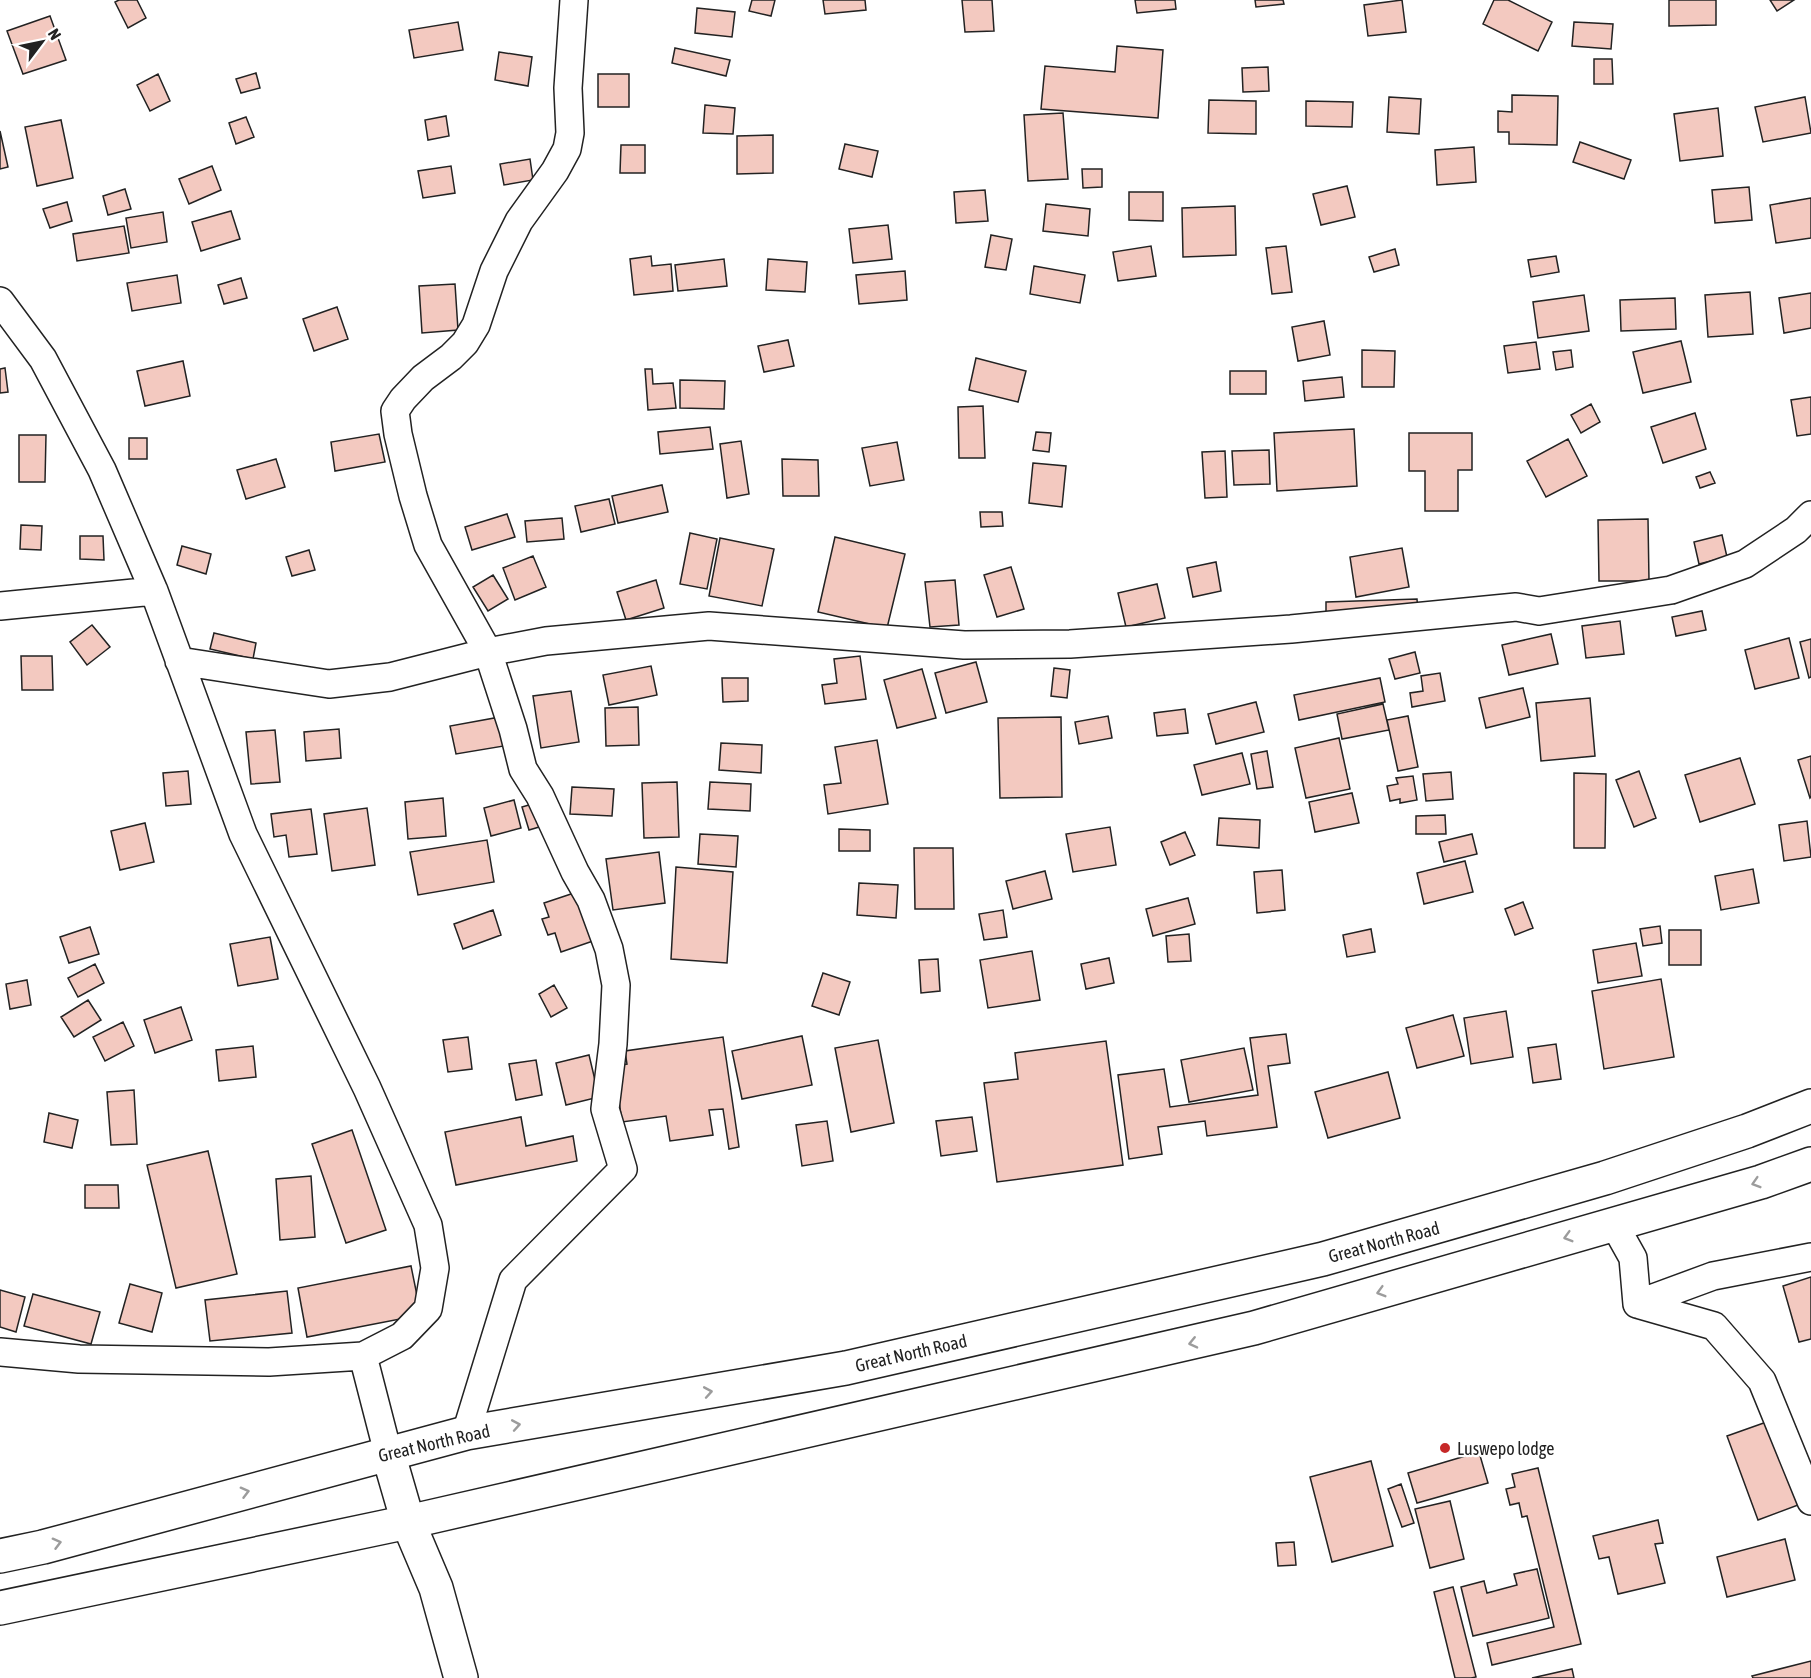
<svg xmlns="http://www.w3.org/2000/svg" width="1811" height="1678" viewBox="0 0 1811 1678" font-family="'Asap Condensed',sans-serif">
<rect width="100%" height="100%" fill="#fff"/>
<!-- building -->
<path fill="#f3c9c0" stroke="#222" stroke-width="1.5" d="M 119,0 L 137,0 L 146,18 L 128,28 L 115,2 Z
M 752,0 L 775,0 L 771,16 L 749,11 Z
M 823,0 L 865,0 L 866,10 L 825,14 Z
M 962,0 L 992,0 L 994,31 L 965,32 Z
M 1135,0 L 1175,0 L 1176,9 L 1137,13 Z
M 1255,0 L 1283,0 L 1284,4 L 1256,7 Z
M 1402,0 L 1406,32 L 1368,36 L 1364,5 Z
M 1494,0 L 1508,0 L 1552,22 L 1538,51 L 1483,24 Z
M 1669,0 L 1716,0 L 1716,25 L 1669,26 Z
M 1770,0 L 1794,0 L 1777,11 Z
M 697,8 L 735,12 L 732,37 L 695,33 Z
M 50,16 L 66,60 L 23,74 L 7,31 Z
M 458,22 L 463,50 L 414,58 L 409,30 Z
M 1574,22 L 1613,24 L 1611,49 L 1572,46 Z
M 1117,46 L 1163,50 L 1158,118 L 1041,109 L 1045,66 L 1115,72 Z
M 675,48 L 730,60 L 726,76 L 672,63 Z
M 499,52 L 532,57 L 528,86 L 495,80 Z
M 1594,59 L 1612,59 L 1613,84 L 1594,84 Z
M 1268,67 L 1269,91 L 1243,92 L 1242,68 Z
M 256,73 L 260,88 L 241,93 L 236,79 Z
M 158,74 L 170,101 L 150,111 L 137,85 Z
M 598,74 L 629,74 L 629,107 L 598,107 Z
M 1512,95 L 1558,96 L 1557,145 L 1509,144 L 1509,132 L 1498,132 L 1498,111 L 1512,112 Z
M 1389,97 L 1421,99 L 1419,134 L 1387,132 Z
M 1805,97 L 1811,133 L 1763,142 L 1755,107 Z
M 1209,100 L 1256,101 L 1256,134 L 1208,133 Z
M 1306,101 L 1353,102 L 1352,127 L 1306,126 Z
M 705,105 L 735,108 L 733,134 L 703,133 Z
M 1718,108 L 1723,156 L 1680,161 L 1674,114 Z
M 1063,113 L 1068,179 L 1028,181 L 1024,115 Z
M 446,116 L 449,136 L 428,140 L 425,120 Z
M 246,117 L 254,137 L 236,144 L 229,123 Z
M 61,120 L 73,178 L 37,186 L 25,127 Z
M 0,131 L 8,167 L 0,169 Z
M 773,135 L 773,173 L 737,174 L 737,136 Z
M 1580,142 L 1631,160 L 1624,179 L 1573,162 Z
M 845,144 L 878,151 L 872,177 L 839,169 Z
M 621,145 L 645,145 L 645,173 L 620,173 Z
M 1474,147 L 1476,182 L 1437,185 L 1435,150 Z
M 530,159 L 533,180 L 504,185 L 500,164 Z
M 212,166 L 221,190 L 189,204 L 179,179 Z
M 451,166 L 455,193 L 423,198 L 418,171 Z
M 1082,169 L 1102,169 L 1102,187 L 1083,188 Z
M 1347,186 L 1355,217 L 1321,225 L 1313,194 Z
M 1749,187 L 1752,220 L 1715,223 L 1712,190 Z
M 125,189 L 131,209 L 108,215 L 103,196 Z
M 985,190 L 988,221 L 956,223 L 954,192 Z
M 1129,192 L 1163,192 L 1163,221 L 1129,220 Z
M 1811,198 L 1811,238 L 1776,243 L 1770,205 Z
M 67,202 L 72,221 L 50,228 L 43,209 Z
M 1046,204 L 1090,209 L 1088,236 L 1043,231 Z
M 1235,206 L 1236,255 L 1183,257 L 1182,208 Z
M 231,211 L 240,239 L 201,251 L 192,222 Z
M 163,212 L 167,242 L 131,248 L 126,218 Z
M 888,225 L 892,259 L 853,263 L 849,229 Z
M 124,226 L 129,253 L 77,261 L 73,234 Z
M 991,235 L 1012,239 L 1006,270 L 985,267 Z
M 1151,246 L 1156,276 L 1118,281 L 1113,252 Z
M 1286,246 L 1292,292 L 1272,294 L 1266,248 Z
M 1395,249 L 1399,265 L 1374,272 L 1369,257 Z
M 651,256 L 652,266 L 671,264 L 673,291 L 634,295 L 630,259 Z
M 1556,256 L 1559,272 L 1531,277 L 1528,260 Z
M 724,259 L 727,286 L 678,291 L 675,265 Z
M 768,259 L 807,262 L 805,292 L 766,290 Z
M 1034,266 L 1085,275 L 1080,303 L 1030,294 Z
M 905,271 L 907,300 L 859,304 L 856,275 Z
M 177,275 L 181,303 L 132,311 L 127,283 Z
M 241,278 L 247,298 L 224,304 L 218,285 Z
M 455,284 L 458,330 L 422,333 L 419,286 Z
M 1750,292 L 1753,334 L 1708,337 L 1705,295 Z
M 1811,293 L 1811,328 L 1784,333 L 1779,298 Z
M 1584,295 L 1589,331 L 1538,338 L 1533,302 Z
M 1675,298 L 1676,329 L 1621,331 L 1620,300 Z
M 337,307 L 348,339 L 314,351 L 303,319 Z
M 1324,321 L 1330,355 L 1298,361 L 1292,327 Z
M 788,340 L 794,366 L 764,372 L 758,346 Z
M 1681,341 L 1691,382 L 1643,393 L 1633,352 Z
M 1536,342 L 1540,369 L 1508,373 L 1504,346 Z
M 1362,350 L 1395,351 L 1394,387 L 1362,387 Z
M 1571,350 L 1573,367 L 1556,370 L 1553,352 Z
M 976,358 L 1026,371 L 1018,402 L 969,390 Z
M 183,361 L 190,396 L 145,406 L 137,371 Z
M 5,368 L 8,392 L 0,393 L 0,369 Z
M 645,369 L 652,369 L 653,384 L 673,383 L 676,408 L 648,410 Z
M 1230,371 L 1266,371 L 1266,394 L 1230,394 Z
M 1342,377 L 1344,397 L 1305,401 L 1303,381 Z
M 680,380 L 725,381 L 724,409 L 680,408 Z
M 1811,397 L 1811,434 L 1797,436 L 1791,400 Z
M 1591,404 L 1600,422 L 1581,433 L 1571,415 Z
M 983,406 L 985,458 L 959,458 L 958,407 Z
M 1695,413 L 1706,449 L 1663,463 L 1651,427 Z
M 710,427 L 713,449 L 660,454 L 658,432 Z
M 1354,429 L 1357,486 L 1277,491 L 1274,433 Z
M 1036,432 L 1051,433 L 1049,452 L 1033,450 Z
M 1409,433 L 1472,433 L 1472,470 L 1458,470 L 1458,511 L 1425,511 L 1425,471 L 1409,471 Z
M 379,434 L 385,462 L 335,471 L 331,442 Z
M 19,435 L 46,435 L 45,482 L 19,482 Z
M 129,438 L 147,438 L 147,459 L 129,459 Z
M 1568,439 L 1587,476 L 1546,497 L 1527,461 Z
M 741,441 L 749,494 L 727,498 L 720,444 Z
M 897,442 L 904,480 L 870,486 L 862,448 Z
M 1269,450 L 1270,484 L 1234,485 L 1232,451 Z
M 1225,451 L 1227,497 L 1205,498 L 1202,452 Z
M 276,459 L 285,487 L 246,499 L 237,470 Z
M 782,459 L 818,460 L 819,496 L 783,496 Z
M 1033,463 L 1066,466 L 1062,507 L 1029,503 Z
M 1710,472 L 1715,483 L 1700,488 L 1696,477 Z
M 662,485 L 668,512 L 618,523 L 612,496 Z
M 609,499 L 615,524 L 581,532 L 575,506 Z
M 980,512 L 1002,512 L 1003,526 L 981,527 Z
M 507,514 L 515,537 L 472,550 L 465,527 Z
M 562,518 L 564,539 L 527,542 L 525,521 Z
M 1648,519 L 1649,581 L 1599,581 L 1598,520 Z
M 21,525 L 42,526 L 41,550 L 20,549 Z
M 690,533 L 717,539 L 707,589 L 680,584 Z
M 1722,535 L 1727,557 L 1699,564 L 1694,542 Z
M 80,536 L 103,536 L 104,560 L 80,559 Z
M 835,537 L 905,554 L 887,628 L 818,612 Z
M 720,538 L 774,549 L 762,606 L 709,596 Z
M 182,546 L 211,554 L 206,574 L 177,565 Z
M 1402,548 L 1409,587 L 1356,597 L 1350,557 Z
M 309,550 L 315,570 L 292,576 L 286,557 Z
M 533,556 L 546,587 L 515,600 L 503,568 Z
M 1216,562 L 1221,591 L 1193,597 L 1187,568 Z
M 1011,567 L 1024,609 L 997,617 L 984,575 Z
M 493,575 L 508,599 L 488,611 L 473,587 Z
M 656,580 L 664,608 L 626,620 L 617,592 Z
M 955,580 L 959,625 L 930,627 L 925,582 Z
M 1157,584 L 1165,618 L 1126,627 L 1118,593 Z
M 1417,599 L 1418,612 L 1326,615 L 1326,602 Z
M 1702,611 L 1706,630 L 1676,636 L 1672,617 Z
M 1620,621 L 1624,654 L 1586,658 L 1582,626 Z
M 92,625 L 110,647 L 87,665 L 70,642 Z
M 214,633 L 256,643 L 253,659 L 210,649 Z
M 1551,634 L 1558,664 L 1509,675 L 1502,645 Z
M 1789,638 L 1799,678 L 1755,689 L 1745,650 Z
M 1811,639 L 1811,677 L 1809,678 L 1800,642 Z
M 1415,652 L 1420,673 L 1395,679 L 1389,659 Z
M 21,656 L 52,656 L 53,690 L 22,690 Z
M 860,656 L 866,699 L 825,704 L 822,685 L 837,683 L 834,659 Z
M 976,662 L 987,702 L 946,713 L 935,673 Z
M 651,666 L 657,695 L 609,705 L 603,675 Z
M 1054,668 L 1070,670 L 1067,698 L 1051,696 Z
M 922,669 L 936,718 L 897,728 L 884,680 Z
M 1440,673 L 1445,701 L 1412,707 L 1410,693 L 1423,691 L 1421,676 Z
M 722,678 L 748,678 L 748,701 L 723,702 Z
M 1380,678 L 1385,702 L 1299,720 L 1294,695 Z
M 1523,688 L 1530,717 L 1486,728 L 1479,698 Z
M 571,691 L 579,742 L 541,748 L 533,696 Z
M 1590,698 L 1595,756 L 1541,761 L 1536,703 Z
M 1256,702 L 1264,732 L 1216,744 L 1208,714 Z
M 1383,704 L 1389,730 L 1342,739 L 1337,714 Z
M 638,707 L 639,745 L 606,746 L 605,708 Z
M 1185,709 L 1188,733 L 1157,736 L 1154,713 Z
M 1108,716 L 1112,738 L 1079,744 L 1075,722 Z
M 1408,716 L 1418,767 L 1398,771 L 1387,720 Z
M 500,717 L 504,746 L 456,754 L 450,726 Z
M 1061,717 L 1062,797 L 1000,798 L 998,718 Z
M 339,729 L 341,758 L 306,761 L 304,732 Z
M 275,730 L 280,782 L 251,784 L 246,732 Z
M 1339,738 L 1350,789 L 1306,798 L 1295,748 Z
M 877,740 L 888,804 L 828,814 L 824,785 L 841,783 L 835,747 Z
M 721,743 L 762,745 L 761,773 L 719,770 Z
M 1267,751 L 1273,787 L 1257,789 L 1251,754 Z
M 1242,753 L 1250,784 L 1202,795 L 1194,765 Z
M 1811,756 L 1811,797 L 1810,798 L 1798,760 Z
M 1740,758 L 1755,804 L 1700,822 L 1685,775 Z
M 188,771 L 191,804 L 166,806 L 163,773 Z
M 1639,771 L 1656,818 L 1634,827 L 1616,780 Z
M 1451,772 L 1453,799 L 1426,801 L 1423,774 Z
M 1574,773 L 1606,774 L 1605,848 L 1574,848 Z
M 1413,776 L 1417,800 L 1400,803 L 1400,799 L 1390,801 L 1387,786 L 1398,784 L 1396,778 Z
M 677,782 L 679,837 L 644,838 L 642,783 Z
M 710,782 L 751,784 L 750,811 L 708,809 Z
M 572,787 L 614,789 L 612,816 L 570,814 Z
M 1352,793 L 1359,823 L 1315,832 L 1309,802 Z
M 443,798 L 446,836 L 408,839 L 405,802 Z
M 514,800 L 521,828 L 491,836 L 484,808 Z
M 539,802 L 546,825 L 529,830 L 522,807 Z
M 367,808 L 375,865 L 332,871 L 324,814 Z
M 311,809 L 317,854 L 289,857 L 286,835 L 274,837 L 271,814 Z
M 1445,815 L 1446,834 L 1416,834 L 1416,816 Z
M 1219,818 L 1260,820 L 1259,848 L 1217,845 Z
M 1807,821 L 1811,857 L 1784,861 L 1779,825 Z
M 145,823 L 154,862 L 120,870 L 111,831 Z
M 1110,827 L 1116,865 L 1073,872 L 1066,834 Z
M 839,829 L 870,830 L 870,851 L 839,851 Z
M 1185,832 L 1195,855 L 1170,865 L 1161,842 Z
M 700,834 L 738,836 L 736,867 L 698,864 Z
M 1472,834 L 1477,854 L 1444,862 L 1439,842 Z
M 487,840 L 494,882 L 418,895 L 410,852 Z
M 914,848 L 953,848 L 954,909 L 915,909 Z
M 659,852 L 665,903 L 613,910 L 606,859 Z
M 1465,861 L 1473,892 L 1424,904 L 1417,873 Z
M 676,867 L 733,872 L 727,963 L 671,959 Z
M 1753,869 L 1759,903 L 1721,910 L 1715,876 Z
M 1282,870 L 1285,910 L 1257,913 L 1254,872 Z
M 1045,871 L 1052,899 L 1013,909 L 1006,881 Z
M 859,883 L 898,885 L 896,918 L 857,915 Z
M 577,892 L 593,941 L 561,952 L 555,933 L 548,935 L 542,919 L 549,917 L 544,903 Z
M 1188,898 L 1195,924 L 1153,936 L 1146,909 Z
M 1523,902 L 1533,928 L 1515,935 L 1505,909 Z
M 493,910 L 501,935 L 463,949 L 454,924 Z
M 1003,910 L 1007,937 L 984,940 L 979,914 Z
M 1660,926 L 1662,943 L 1643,946 L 1640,929 Z
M 90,927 L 99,954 L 69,963 L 60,937 Z
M 1371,929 L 1375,952 L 1347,957 L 1343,935 Z
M 1669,930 L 1701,930 L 1701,965 L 1669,965 Z
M 1189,934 L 1191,961 L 1168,962 L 1166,936 Z
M 270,937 L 278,979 L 238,986 L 230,944 Z
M 1636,943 L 1642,976 L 1598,983 L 1593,950 Z
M 1032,951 L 1040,1000 L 988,1008 L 980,960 Z
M 1109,958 L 1114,983 L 1086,989 L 1081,964 Z
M 938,959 L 940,991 L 921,993 L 919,960 Z
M 95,964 L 104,983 L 78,997 L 68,978 Z
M 823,973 L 850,982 L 839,1015 L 812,1006 Z
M 1661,979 L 1674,1057 L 1604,1069 L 1592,991 Z
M 27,980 L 31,1005 L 10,1009 L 6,984 Z
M 554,985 L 567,1008 L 551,1017 L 539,994 Z
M 88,1000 L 101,1020 L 74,1037 L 61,1017 Z
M 181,1007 L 192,1040 L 155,1053 L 144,1020 Z
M 1506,1011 L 1513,1057 L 1471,1064 L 1464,1018 Z
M 1453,1015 L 1464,1056 L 1417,1068 L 1406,1028 Z
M 123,1022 L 134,1046 L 105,1061 L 93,1037 Z
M 1286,1034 L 1290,1063 L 1268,1066 L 1277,1127 L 1207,1136 L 1205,1121 L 1158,1127 L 1162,1154 L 1129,1159 L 1118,1075 L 1164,1069 L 1170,1107 L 1258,1095 L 1250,1038 Z
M 802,1036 L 812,1085 L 742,1099 L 732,1051 Z
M 468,1037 L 472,1069 L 448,1072 L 443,1040 Z
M 723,1037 L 739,1147 L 729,1149 L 723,1109 L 709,1110 L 713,1135 L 670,1141 L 666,1116 L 622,1122 L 614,1066 L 627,1064 L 625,1051 Z
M 878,1040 L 894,1123 L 851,1132 L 835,1048 Z
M 1106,1041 L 1123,1165 L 997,1182 L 984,1083 L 1018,1079 L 1015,1053 Z
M 1556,1044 L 1561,1079 L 1533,1083 L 1528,1048 Z
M 253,1046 L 256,1077 L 219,1081 L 216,1050 Z
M 1244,1048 L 1253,1090 L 1189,1102 L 1181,1060 Z
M 589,1055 L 599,1097 L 566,1105 L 556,1063 Z
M 536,1060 L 542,1095 L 516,1100 L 509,1064 Z
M 1388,1072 L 1400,1118 L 1328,1138 L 1315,1092 Z
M 134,1090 L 137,1144 L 111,1145 L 107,1092 Z
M 49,1113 L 78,1120 L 72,1148 L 44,1142 Z
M 521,1117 L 526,1146 L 573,1136 L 577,1161 L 456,1185 L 445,1132 Z
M 972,1117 L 977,1151 L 941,1156 L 936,1121 Z
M 827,1121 L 833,1161 L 802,1166 L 796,1125 Z
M 352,1130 L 386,1230 L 346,1243 L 312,1144 Z
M 208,1151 L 237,1274 L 176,1288 L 147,1165 Z
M 311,1176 L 315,1237 L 280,1240 L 276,1179 Z
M 85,1185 L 118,1185 L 119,1208 L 85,1208 Z
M 411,1266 L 421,1315 L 307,1337 L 298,1288 Z
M 1811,1277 L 1811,1339 L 1799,1342 L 1783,1286 Z
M 130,1284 L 162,1293 L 152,1332 L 119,1323 Z
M 0,1290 L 25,1297 L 16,1332 L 0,1327 Z
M 287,1291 L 292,1333 L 210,1341 L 205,1300 Z
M 33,1294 L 100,1312 L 91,1344 L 24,1326 Z
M 1775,1419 L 1806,1502 L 1758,1520 L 1727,1436 Z
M 1479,1452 L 1488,1483 L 1417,1503 L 1408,1473 Z
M 1371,1461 L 1393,1546 L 1332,1562 L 1310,1477 Z
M 1538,1468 L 1581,1644 L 1492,1665 L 1487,1643 L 1554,1627 L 1527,1516 L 1522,1517 L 1519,1503 L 1510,1505 L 1506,1489 L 1515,1487 L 1512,1474 Z
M 1401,1484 L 1414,1523 L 1402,1527 L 1388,1489 Z
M 1450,1501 L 1464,1559 L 1430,1568 L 1415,1509 Z
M 1658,1520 L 1663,1543 L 1655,1544 L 1665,1583 L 1618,1594 L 1609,1557 L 1599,1559 L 1593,1536 Z
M 1785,1539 L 1795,1580 L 1727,1597 L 1717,1557 Z
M 1294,1542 L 1296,1565 L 1278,1566 L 1276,1543 Z
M 1537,1569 L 1549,1618 L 1473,1636 L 1461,1587 L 1484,1581 L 1487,1593 L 1517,1585 L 1514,1574 Z
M 1453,1587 L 1476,1677 L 1471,1678 L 1455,1678 L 1434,1592 Z
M 1811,1661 L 1811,1678 L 1753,1678 L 1752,1676 Z
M 1572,1669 L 1574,1678 L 1532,1678 Z"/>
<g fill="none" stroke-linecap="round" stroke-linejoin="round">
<defs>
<path id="minor" d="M 0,301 L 43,359 L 102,470 L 154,591 L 243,834 L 367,1088 L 428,1225 L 435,1268 L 428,1309 L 402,1336 L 363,1356
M 0,606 L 154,591
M 179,661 L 329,684 L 390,677 L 488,652 L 546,641 L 709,626 L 964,645 L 1070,644 L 1291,629 L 1516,607 L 1539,611 L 1671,590 L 1745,564 L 1796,530 L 1811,515
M 1614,1224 L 1633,1258 L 1637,1304 L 1714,1326 L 1762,1381 L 1811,1501
M 1637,1304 L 1713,1276 L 1811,1257
M 0,1352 L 79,1359 L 269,1362 L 363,1356 L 388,1453
M 466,1433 L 513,1280 L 623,1169 L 605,1109 L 613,1044 L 616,985 L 609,949 L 591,900 L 575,872 L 540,796 L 523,769 L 513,729 L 488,652 L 428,545 L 413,496 L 398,434 L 395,411 L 403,399 L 423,378 L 451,357 L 465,343 L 476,325 L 494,271 L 519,221 L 555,171 L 567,149 L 570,133 L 568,88 L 574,0"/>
<path id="secondary" d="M 388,1453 L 408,1522 L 436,1588 L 461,1678"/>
<path id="trunk" d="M 0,1556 L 43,1547 L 466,1433 L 846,1368 L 1323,1259 L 1605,1178 L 1747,1131 L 1811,1106
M 0,1608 L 408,1522 L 1254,1328 L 1761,1182 L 1811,1164"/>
</defs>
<!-- minor casing -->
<use href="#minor" stroke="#222" stroke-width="30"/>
<!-- secondary casing -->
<use href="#secondary" stroke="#222" stroke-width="36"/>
<!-- trunk casing -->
<use href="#trunk" stroke="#222" stroke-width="36"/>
<!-- minor -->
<use href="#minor" stroke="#fff" stroke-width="27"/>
<!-- secondary -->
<use href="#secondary" stroke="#fff" stroke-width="33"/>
<!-- trunk -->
<use href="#trunk" stroke="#fff" stroke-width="33"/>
</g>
<!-- one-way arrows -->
<defs><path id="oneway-chevron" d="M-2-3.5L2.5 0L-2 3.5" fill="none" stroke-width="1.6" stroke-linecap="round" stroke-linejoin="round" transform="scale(1.5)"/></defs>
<g stroke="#9c9c9c">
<use href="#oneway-chevron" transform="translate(1756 1183) rotate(163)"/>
<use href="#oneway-chevron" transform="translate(1568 1237) rotate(164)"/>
<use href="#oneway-chevron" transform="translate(1381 1292) rotate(164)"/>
<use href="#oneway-chevron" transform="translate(1193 1343) rotate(167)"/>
<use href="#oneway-chevron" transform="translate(708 1392) rotate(-10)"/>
<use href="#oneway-chevron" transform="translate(516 1425) rotate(-10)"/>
<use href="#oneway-chevron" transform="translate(245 1492) rotate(-15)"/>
<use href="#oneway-chevron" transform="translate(57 1543) rotate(-15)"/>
</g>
<!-- markers -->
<circle fill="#c62828" stroke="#fff" stroke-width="2" cx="1445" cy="1448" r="6"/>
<g text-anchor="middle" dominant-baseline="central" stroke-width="4.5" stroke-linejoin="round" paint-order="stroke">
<!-- street labels -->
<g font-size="18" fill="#222" stroke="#fff">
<text transform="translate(1384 1242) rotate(-15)">Great North Road</text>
<text transform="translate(911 1353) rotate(-13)">Great North Road</text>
<text transform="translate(434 1443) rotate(-13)">Great North Road</text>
</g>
<!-- poi labels -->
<g font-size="18" fill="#222" stroke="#fff" text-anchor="start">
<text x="1457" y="1448">Luswepo lodge</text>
</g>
</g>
<!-- north arrow -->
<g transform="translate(42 42) rotate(58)" stroke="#ffffff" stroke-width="4.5" paint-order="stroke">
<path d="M0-4.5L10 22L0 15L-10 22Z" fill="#222222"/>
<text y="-9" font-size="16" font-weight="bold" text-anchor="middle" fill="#222222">N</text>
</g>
</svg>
